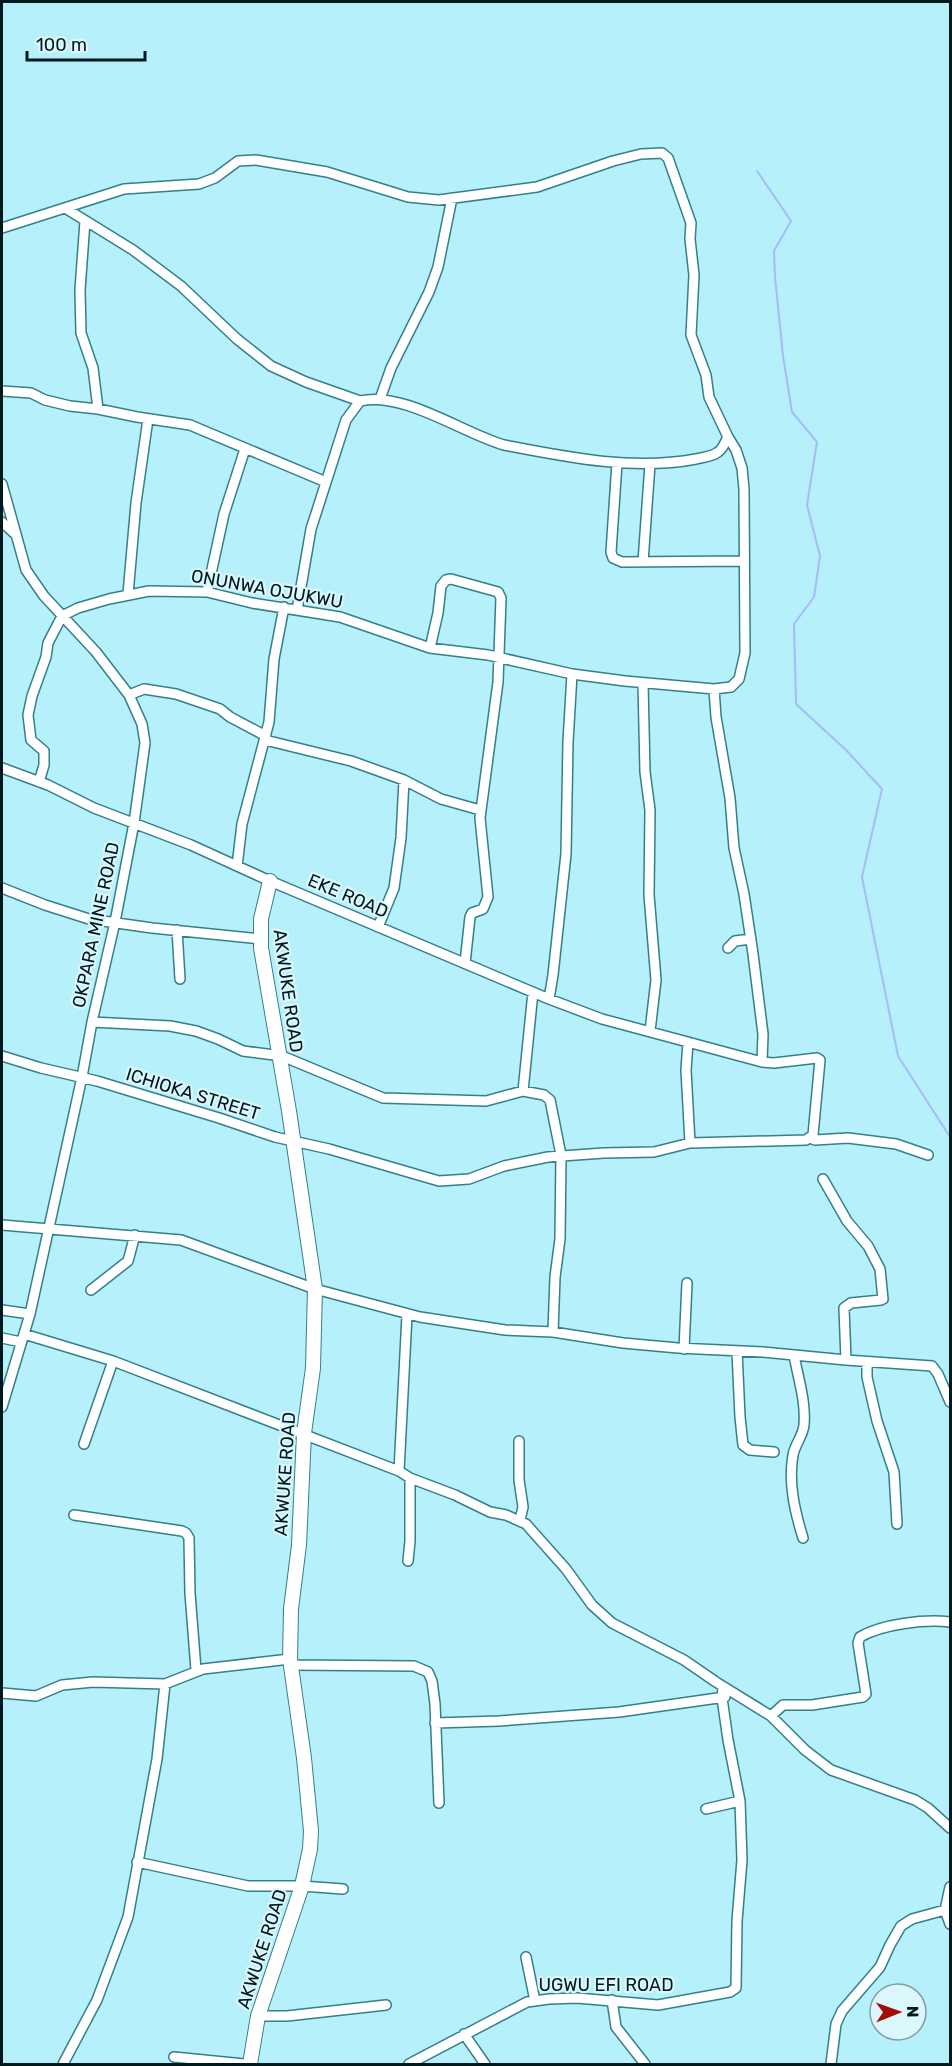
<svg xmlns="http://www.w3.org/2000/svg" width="952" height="2066" viewBox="0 0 952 2066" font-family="Rubik,sans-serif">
<rect width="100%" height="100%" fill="#b6f0fa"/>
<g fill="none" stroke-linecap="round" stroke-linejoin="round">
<!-- stream -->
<path stroke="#a6bbf8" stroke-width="2" d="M 757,171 L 791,221 L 774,251 L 775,277 L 783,356 L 792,412 L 817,442 L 807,505 L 820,556 L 814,597 L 794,624 L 796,704 L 846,750 L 882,789 L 862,877 L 898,1056 L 950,1137"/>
<defs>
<path id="street" d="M 65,208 L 133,250 L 181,286 L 237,339 L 271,366 L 306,382 L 360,401
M 85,221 L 80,290 L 81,333 L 93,368 L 98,409
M 2,228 L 124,189 L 199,184 L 215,178 L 238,161 L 256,160 L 327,172 L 408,197 L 439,200 L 537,187 L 613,161 L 641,154 L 662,153 L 668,158 L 691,223 L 690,239 L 694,275 L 691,335 L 706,375 L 709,397 L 728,437 L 736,450 L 742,468 L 744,489 L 745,653 L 739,679 L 731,687 L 714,689 L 625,681 L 572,674 L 488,655 L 430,648 L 340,617 L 252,603 L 207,592 L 149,591 L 109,599 L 78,608 L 62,616 L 48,643 L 46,657 L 32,696 L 28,715 L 31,740 L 44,751 L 44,765 L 39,782
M 2,391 L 31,393 L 45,400 L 70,406 L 98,409 L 137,417 L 190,425 L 326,482
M 380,399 L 391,368 L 429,292 L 438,267 L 452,198
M 617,463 L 611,552 L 613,558 L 622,562 L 744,561
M 2,484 L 26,570 L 44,596 L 96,652 L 129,695 L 142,724 L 145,743 L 134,823 L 115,922 L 92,1022 L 82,1077 L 30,1314 L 2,1407
M 2,522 L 14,533
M 643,562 L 650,464
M 207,592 L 224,514 L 245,449
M 128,594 L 136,503 L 148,419
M 297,610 L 311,529 L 346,420 L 360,401 C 404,391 462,433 504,445 C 566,457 633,471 696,459 C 703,457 712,457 718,452 C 723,449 725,442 728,437
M 430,648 L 438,613 L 441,586 L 446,580 L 451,579 L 498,592 L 501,598 L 498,682 L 480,818 L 488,897 L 483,909 L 472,913 L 470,917 L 465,963
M 643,683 L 645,772 L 650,810 L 649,895 L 656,980 L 650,1031
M 714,689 L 716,717 L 730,798 L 734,848 L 744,894 L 753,954 L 763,1034 L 762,1062
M 129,695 L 144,689 L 176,694 L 220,709 L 230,717 L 266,736
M 265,740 L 351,761 L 404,780 L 441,799 L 480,810
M 2,768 L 48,785 L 94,808 L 191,845 L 270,881 L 549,999 L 602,1019 L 762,1062 L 774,1063 L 817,1058 L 820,1060 L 813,1135 L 806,1140 L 690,1143 L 654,1152 L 604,1153 L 548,1157 L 504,1166 L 469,1179 L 439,1181 L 329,1149 L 275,1137 L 219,1118 L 97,1081 L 41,1068 L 2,1056
M 237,866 L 242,824 L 269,722 L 274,659 L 284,607
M 2,888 L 45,905 L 89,919 L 152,928 L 260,939
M 378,927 L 394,888 L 401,838 L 404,780
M 177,930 L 180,979
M 728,948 L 735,941 L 751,939
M 549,999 L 553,975 L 566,854 L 568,742 L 572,674
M 92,1022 L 170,1026 L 196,1031 L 218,1039 L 243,1051 L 282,1056 L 383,1098 L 486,1101 L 523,1091 L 544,1095 L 550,1100 L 561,1155 L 560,1239 L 555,1277 L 553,1332
M 688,1042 L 686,1070 L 690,1143
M 523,1091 L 533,992
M 810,1138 L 815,1140 L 848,1138 L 896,1144 L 928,1155
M 823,1179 L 847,1221 L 868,1246 L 880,1269 L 883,1299 L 881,1300 L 851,1303 L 844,1308 L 846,1360
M 2,1225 L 181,1240 L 315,1289 L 420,1317 L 505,1330 L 553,1332 L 623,1343 L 678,1348 L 763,1352 L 846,1360 L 932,1366 L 938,1374 L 950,1402
M 91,1290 L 128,1261 L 135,1235
M 2,1310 L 30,1314
M 24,1334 L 113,1361 L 399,1471 L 410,1478 L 455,1495 L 490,1512 L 506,1515 L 526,1524 L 566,1569 L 592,1605 L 612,1623 L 684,1660 L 716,1682 L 771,1716 L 805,1750 L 831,1770 L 915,1800 L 928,1808 L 950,1828
M 2,1338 L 21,1342
M 684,1349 L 687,1283
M 737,1351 L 740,1417 L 743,1445 L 750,1450 L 774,1452
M 794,1355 C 798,1378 806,1401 804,1425 C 803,1436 795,1444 793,1455 C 788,1483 795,1512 803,1538
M 867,1362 L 867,1377 L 877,1421 L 894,1472 L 897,1524
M 519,1441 L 519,1480 L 523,1507 L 520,1520
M 84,1444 L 113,1361
M 399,1471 L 407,1315
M 74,1515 L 182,1531 L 186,1533 L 189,1538 L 190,1593 L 196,1670
M 408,1561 L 410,1541 L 410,1478
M 291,1665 L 414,1666 L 428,1672 L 432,1681 L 435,1704 L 439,1803
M 2,1693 L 36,1696 L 62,1685 L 93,1682 L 165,1684 L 203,1669 L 290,1659
M 771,1716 L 783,1705 L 812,1705 L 863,1697 L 866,1694 L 858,1643 L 860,1637 C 882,1624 925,1619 950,1622
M 435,1723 L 499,1721 L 619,1712 L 725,1697
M 706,1809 L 740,1801
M 137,1862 L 248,1886 L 302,1886 L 343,1889
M 950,1887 L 945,1910 L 950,1924
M 526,1957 L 535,2001
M 612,2000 L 616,2027 L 645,2064
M 258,2016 L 287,2016 L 386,2005
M 464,2034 L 485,2064
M 174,2057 L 244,2064
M 63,2064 L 97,2000 L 128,1917 L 157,1759 L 165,1684
M 409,2064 L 527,2002 L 549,1999 L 577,1998 L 658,2005 L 730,1992 L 736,1988 L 737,1921 L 742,1860 L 740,1801 L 728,1740 L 722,1698 L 723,1687
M 831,2064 L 836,2024 L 842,2011 L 880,1967 L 890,1945 L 901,1926 L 912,1919 L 945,1910"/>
<path id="secondary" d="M 250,2064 L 258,2016 L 302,1886 L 310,1849 L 311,1831 L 304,1758 L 290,1659 L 291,1609 L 299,1545 L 304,1433 L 313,1368 L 315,1289 L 289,1111 L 261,948 L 261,919 L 270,881"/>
</defs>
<!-- street casing -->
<use href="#street" stroke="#347f8b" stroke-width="12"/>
<!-- secondary casing -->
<use href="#secondary" stroke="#347f8b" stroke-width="16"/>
<!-- street -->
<use href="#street" stroke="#fff" stroke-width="9"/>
<!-- secondary -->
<use href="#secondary" stroke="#fff" stroke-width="14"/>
</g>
<g text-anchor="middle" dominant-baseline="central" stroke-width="4.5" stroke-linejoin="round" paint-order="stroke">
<!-- street labels -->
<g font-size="18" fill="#00191e" stroke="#dbf7fc">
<text transform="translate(267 589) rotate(10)">ONUNWA OJUKWU</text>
<text transform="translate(348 896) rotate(23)">EKE ROAD</text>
<text transform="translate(96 925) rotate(-78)">OKPARA MINE ROAD</text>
<text transform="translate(288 991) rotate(82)">AKWUKE ROAD</text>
<text transform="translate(193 1094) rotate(17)">ICHIOKA STREET</text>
<text transform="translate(285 1474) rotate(-86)">AKWUKE ROAD</text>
<text transform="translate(262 1949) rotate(-72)">AKWUKE ROAD</text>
<text x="606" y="1985">UGWU EFI ROAD</text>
</g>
</g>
<!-- border -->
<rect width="952" height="2066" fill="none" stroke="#00191e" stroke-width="6"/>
<!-- north arrow -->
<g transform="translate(898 2012) rotate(89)"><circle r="28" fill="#dbf7fc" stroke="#839ea3" stroke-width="1.5"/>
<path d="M0-4.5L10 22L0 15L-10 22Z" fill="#a30d05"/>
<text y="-9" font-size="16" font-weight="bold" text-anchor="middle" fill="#00191e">N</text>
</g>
<!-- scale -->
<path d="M27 51v9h118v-9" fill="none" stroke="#00191e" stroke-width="3"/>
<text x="36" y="51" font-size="18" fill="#00191e" stroke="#dbf7fc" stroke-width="4.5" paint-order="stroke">100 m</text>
</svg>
